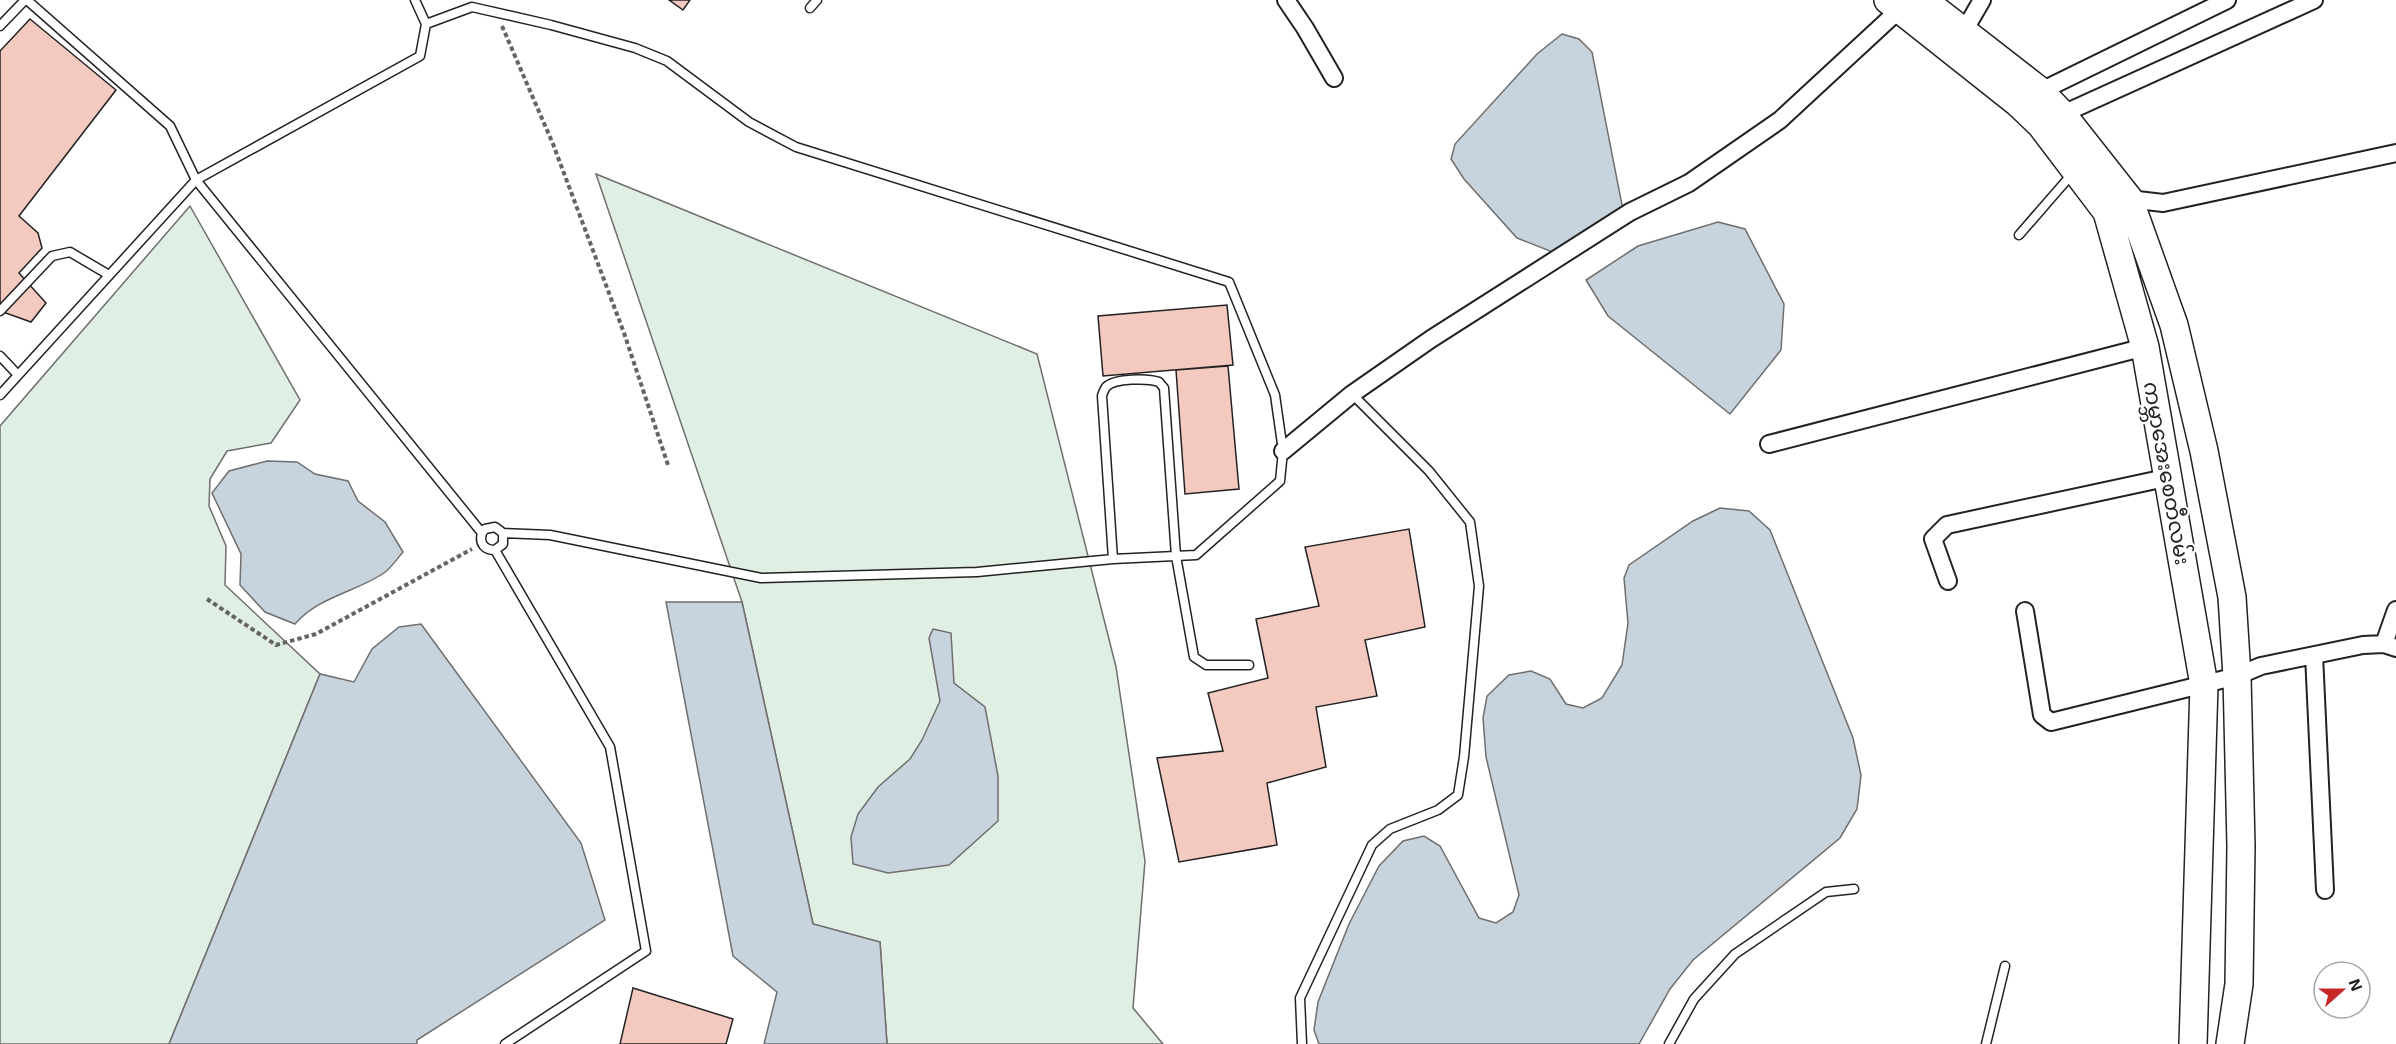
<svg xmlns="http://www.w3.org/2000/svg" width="2396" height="1044" viewBox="0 0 2396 1044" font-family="'Exo 2','Noto Sans Myanmar',sans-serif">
<rect width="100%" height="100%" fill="#fff"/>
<!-- green -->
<path fill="#e0efe3" stroke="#6f6f6f" stroke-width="1.5" d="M 596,174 L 1037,354 L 1116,667 L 1145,861 L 1133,1008 L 1163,1044 L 887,1044 L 880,942 L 813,924 L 742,602 Z
M 190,206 L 300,400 L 271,443 L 227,451 L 210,479 L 209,506 L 226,546 L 225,585 L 320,674 L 169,1044 L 0,1044 L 0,426 Z"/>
<!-- water -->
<path fill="#c7d3dd" stroke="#6f6f6f" stroke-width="1.5" d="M 1562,34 L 1579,39 L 1592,52 L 1625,220 L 1560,255 L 1517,238 L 1464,179 L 1451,159 L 1455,144 L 1537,54 Z
M 1718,222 L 1745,229 L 1784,304 L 1781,350 L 1730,414 L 1608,316 L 1586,280 L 1638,246 Z
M 267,461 L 297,462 L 315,474 L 348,481 L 358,501 L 385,522 L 403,552 C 397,559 391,568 384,573 C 356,592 318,597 295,624 L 265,612 L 240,585 L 241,554 L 212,493 L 229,471 Z
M 1720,508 L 1749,511 L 1770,530 L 1853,738 L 1861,775 L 1857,809 L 1840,838 L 1693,960 L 1670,989 L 1639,1044 L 1319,1044 L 1314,1030 L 1318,1002 L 1349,924 L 1379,866 L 1403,841 L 1424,836 L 1440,846 L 1479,918 L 1496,923 L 1513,912 L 1519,895 L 1486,757 L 1483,718 L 1487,696 L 1509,675 L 1531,671 L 1550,679 L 1566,704 L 1583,708 L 1602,698 L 1622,665 L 1628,623 L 1624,578 L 1629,565 L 1693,521 Z
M 666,602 L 742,602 L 813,924 L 880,942 L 887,1044 L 764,1044 L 777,992 L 733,956 Z
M 421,624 L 581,843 L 605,920 L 417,1040 L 417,1044 L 169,1044 L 320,674 L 354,682 L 372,649 L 399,627 Z
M 933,629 L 951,633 L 954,683 L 985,707 L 998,776 L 998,821 L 949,865 L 888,873 L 853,864 L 851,837 L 858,814 L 878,787 L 910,759 L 922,740 L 940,701 L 929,638 Z"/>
<!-- building -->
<path fill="#f3c9c0" stroke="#222" stroke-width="1.5" d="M 669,0 L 690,0 L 683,10 Z
M 30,19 L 116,90 L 19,216 L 38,233 L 42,248 L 19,273 L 46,303 L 31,322 L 0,311 L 0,51 Z
M 1227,305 L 1233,365 L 1103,376 L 1098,316 Z
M 1228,366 L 1239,489 L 1185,494 L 1176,370 Z
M 1409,529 L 1425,627 L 1365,640 L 1377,696 L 1316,707 L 1326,767 L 1267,783 L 1277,845 L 1179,862 L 1157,758 L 1223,751 L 1208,693 L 1268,678 L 1256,619 L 1319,606 L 1305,547 Z
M 633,988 L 733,1019 L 726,1044 L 620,1044 Z"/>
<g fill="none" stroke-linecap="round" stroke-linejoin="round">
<defs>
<path id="service" d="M 27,0 L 170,126 L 196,180 L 482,533 C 479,543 484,550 495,550 L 503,544 L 503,533 L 495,527 L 485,529 L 482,533
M 810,8 L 817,0
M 426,24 L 472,7 L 551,25 L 635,48 L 667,61 L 749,122 L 796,147 L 1229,282 L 1275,395 L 1283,451 L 1280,481 L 1196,555 L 1113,559 L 977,572 L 761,578 L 550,535 L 503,533
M 0,26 L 25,0
M 2019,235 L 2072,174
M 0,311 L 52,256 L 70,252 L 109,275
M 0,356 L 18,375
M 0,395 L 196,180 L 420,56 L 426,24 L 415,0
M 495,550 L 610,747 L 646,951 L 505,1044
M 1113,559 L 1102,396 C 1102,395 1105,388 1106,387 C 1114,378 1148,378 1159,382 L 1164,388 L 1176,556 L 1194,657 L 1206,665 L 1249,665
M 1302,1044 L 1300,998 L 1372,845 L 1390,829 L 1438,810 L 1458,795 L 1464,757 L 1479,586 L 1470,522 L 1429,471 L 1352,394
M 1669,1044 L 1694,999 L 1735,954 L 1826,892 L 1854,889
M 1986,1044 L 2005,966"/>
<path id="minor" d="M 1286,0 L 1305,28 L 1334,78
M 1964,31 L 1982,0
M 2035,94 L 2227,0
M 2056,117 L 2314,0
M 2129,199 L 2163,203 L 2396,153
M 1769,444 L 2145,347
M 1283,451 L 1352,394 L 1431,339 L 1630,212 L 1689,183 L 1780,120 L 1900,9
M 1948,581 L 1933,539 L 1947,525 L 2170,477
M 2025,611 L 2042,715 L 2051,722 L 2237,676 L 2261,666 L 2363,645 L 2384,644 L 2396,648
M 2384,644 L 2396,610
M 2314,655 L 2325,890"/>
<path id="primary" d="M 1888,0 L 2018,103 L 2041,125 L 2107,212 L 2145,347 L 2204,685 L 2193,1044
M 1923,0 L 2040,91 L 2062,114 L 2129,199 L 2174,325 L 2204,451 L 2232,597 L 2237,676 L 2241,846 L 2239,984 L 2230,1044"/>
</defs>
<!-- service casing -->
<use href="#service" stroke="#222" stroke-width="11"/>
<!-- minor casing -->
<use href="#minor" stroke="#222" stroke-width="20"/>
<!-- primary casing -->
<use href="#primary" stroke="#222" stroke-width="30"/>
<!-- path -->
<path stroke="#646464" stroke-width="4" stroke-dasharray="4.5 3" stroke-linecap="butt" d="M 502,26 L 553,144 L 624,333 L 668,465
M 207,599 L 276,645 L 316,634 L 472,549"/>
<!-- service -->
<use href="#service" stroke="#fff" stroke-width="8"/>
<!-- minor -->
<use href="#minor" stroke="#fff" stroke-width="16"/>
<!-- primary -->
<use href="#primary" stroke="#fff" stroke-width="27"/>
</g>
<g text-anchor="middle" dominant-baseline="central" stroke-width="4.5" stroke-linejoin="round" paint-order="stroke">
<!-- street labels -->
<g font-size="21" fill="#222" stroke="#fff">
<text transform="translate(2168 473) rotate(80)">ကမ္ဘာအေးစေတီလမ်း</text>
</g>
</g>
<!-- north arrow -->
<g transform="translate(2342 990) rotate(69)"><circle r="28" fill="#ffffff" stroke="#a7a7a7" stroke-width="1.5"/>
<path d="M0-4.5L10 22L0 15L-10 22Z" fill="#c62828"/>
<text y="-9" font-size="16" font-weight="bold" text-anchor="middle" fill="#222222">N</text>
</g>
</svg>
